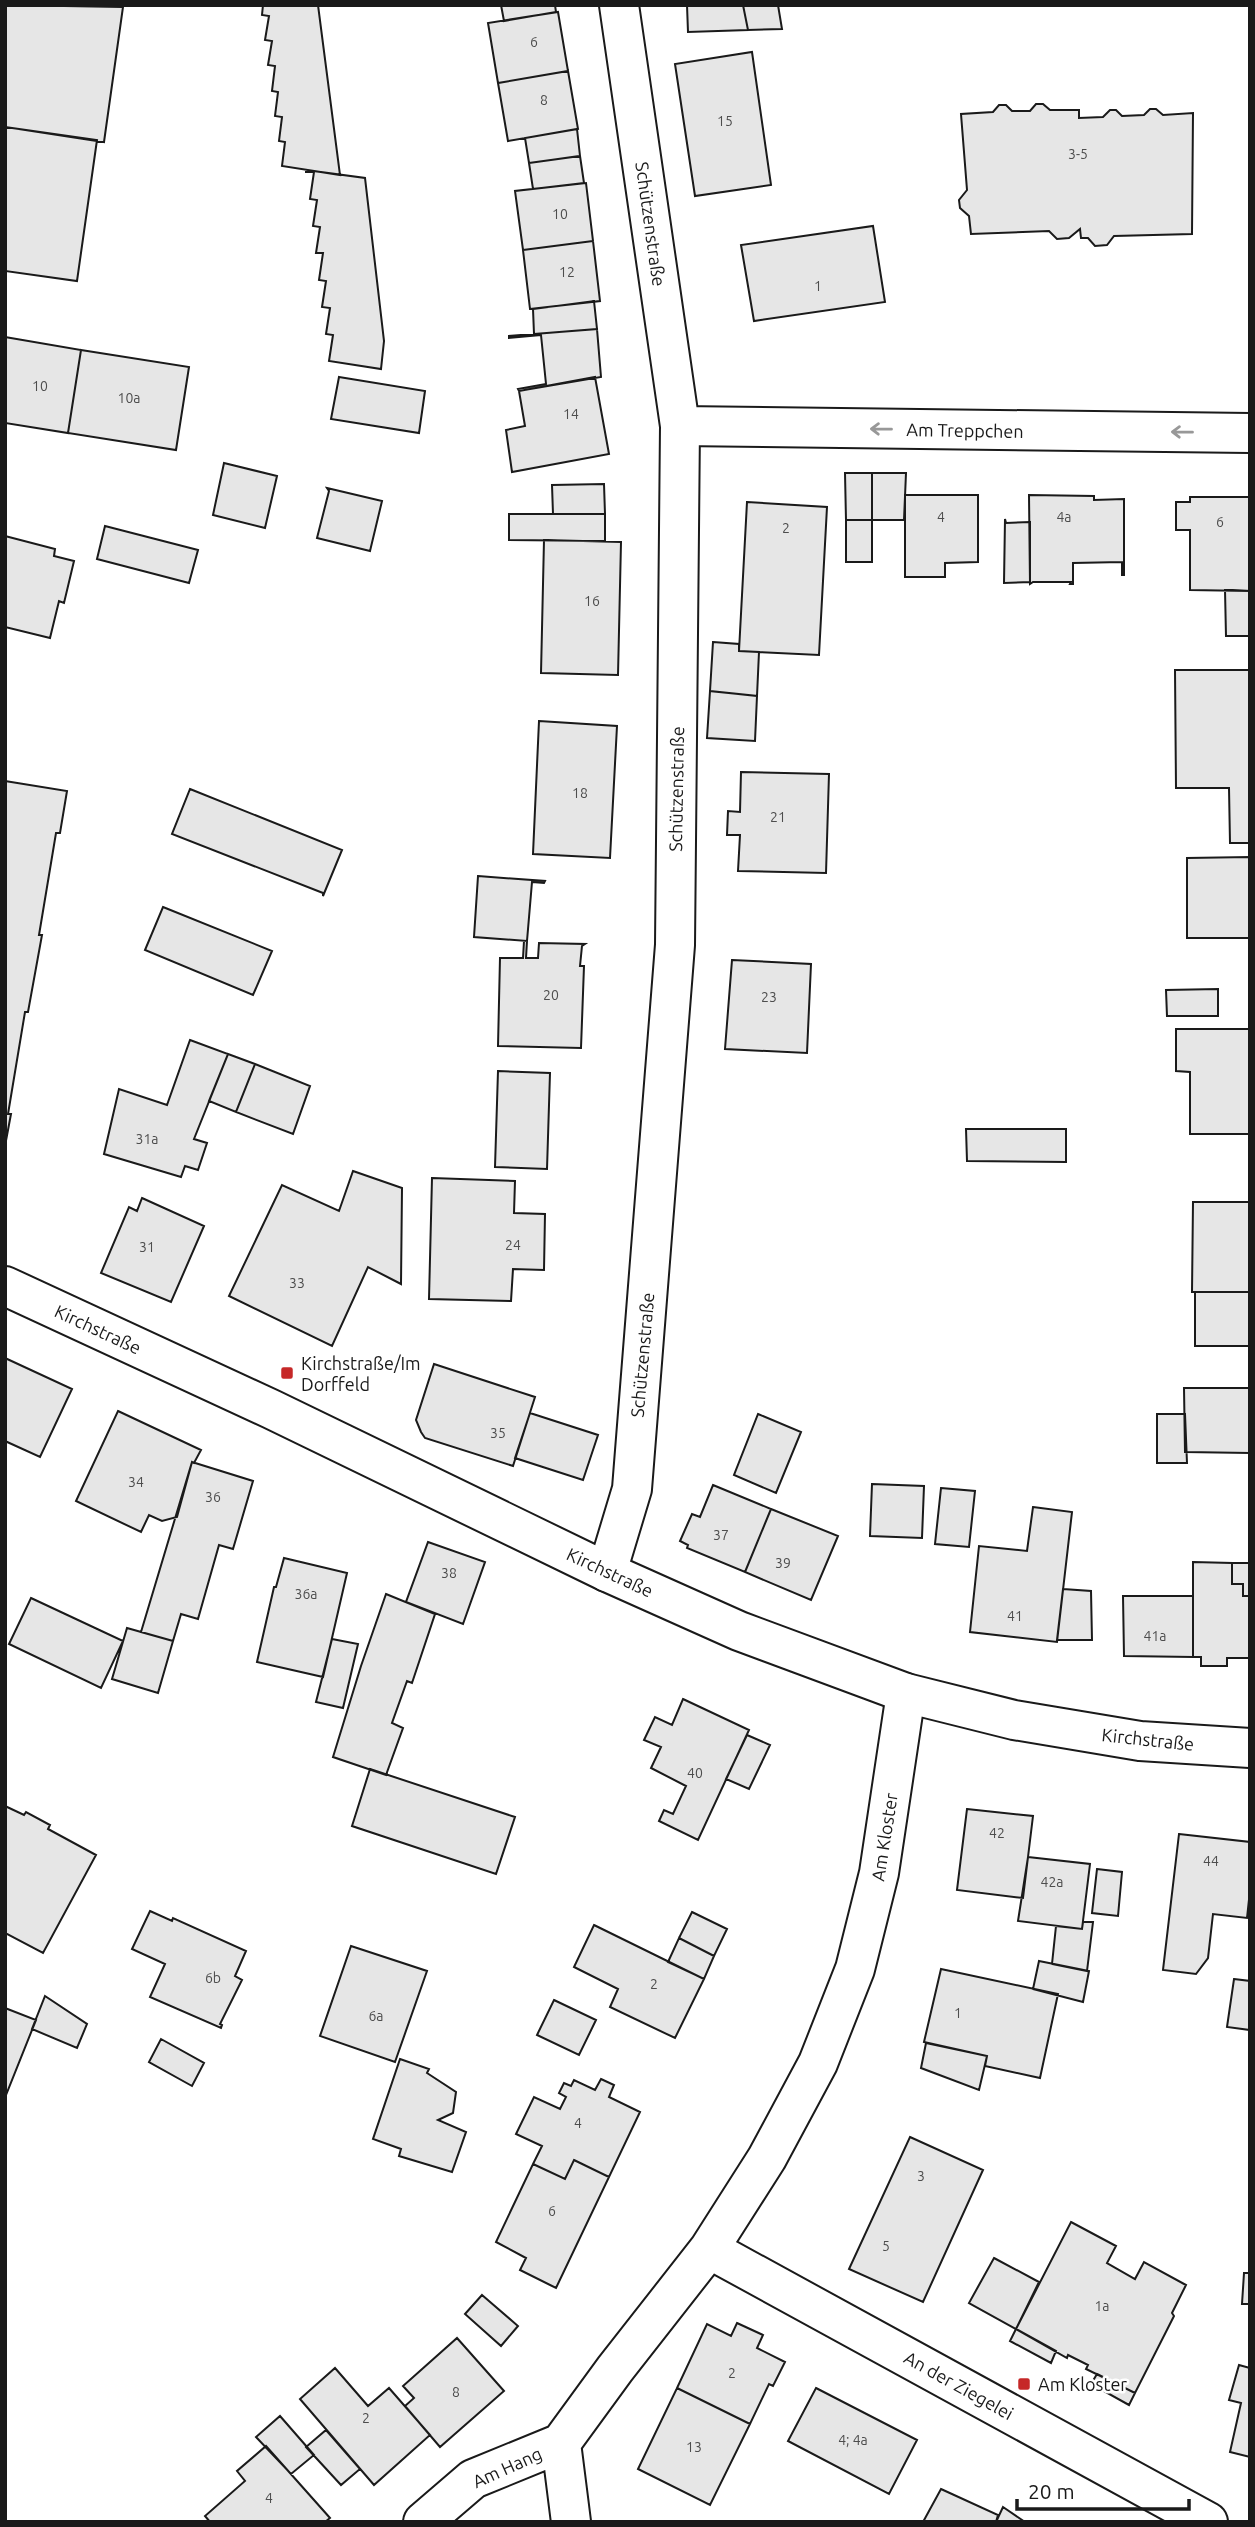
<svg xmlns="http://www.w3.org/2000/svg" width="1255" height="2527" viewBox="0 0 1255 2527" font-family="Ubuntu,sans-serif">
<rect width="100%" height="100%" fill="#fff"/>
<!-- building -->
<path fill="#e6e6e6" stroke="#1a1a1a" stroke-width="2" d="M 5,5 L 123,7 L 104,142 L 5,127 Z
M 263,5 L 318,5 L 340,175 L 282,166 L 285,142 L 279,141 L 282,117 L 275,116 L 278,92 L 272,91 L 275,66 L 268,65 L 272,41 L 265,40 L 269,16 L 262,15 Z
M 501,5 L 555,5 L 556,12 L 504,21 Z
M 687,5 L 743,5 L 748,30 L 688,32 Z
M 743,5 L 778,5 L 782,29 L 748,30 Z
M 558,12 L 568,71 L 498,83 L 488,23 Z
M 752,52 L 771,185 L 695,196 L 675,64 Z
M 568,71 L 578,129 L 508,141 L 498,83 Z
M 1036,104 L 1043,104 L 1050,110 L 1079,110 L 1079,118 L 1103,117 L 1110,110 L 1116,110 L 1122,116 L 1144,115 L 1150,109 L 1156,109 L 1163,115 L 1193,113 L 1192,234 L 1114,236 L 1107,245 L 1095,246 L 1088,238 L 1081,238 L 1080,229 L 1069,238 L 1057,239 L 1049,231 L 971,234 L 969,216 L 960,208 L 959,200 L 967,190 L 961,114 L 993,112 L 999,105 L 1006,105 L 1012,111 L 1030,111 Z
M 5,127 L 97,140 L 77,281 L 5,271 Z
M 577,129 L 580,156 L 529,163 L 525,138 Z
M 580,156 L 584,183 L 533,189 L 529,163 Z
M 306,170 L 365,178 L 384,341 L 381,369 L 329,361 L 333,335 L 326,334 L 330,308 L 322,307 L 326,281 L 319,280 L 323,253 L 316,253 L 320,227 L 313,226 L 317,200 L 310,199 L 314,172 L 306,172 Z
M 586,183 L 593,241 L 523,250 L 515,191 Z
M 873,226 L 885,302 L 754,321 L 741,245 Z
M 593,241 L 600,301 L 530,309 L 523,250 Z
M 594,301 L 597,329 L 534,334 L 533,309 Z
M 597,329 L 601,377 L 519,391 L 518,389 L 546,384 L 541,335 L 509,338 L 509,336 Z
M 5,337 L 81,350 L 68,433 L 5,423 Z
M 81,350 L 189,367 L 176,450 L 68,433 Z
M 339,377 L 425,391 L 419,433 L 331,419 Z
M 595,377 L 609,454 L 512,472 L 506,430 L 525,426 L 519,391 Z
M 224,463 L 277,476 L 265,528 L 213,515 Z
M 845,473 L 872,473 L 872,520 L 846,520 Z
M 872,473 L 906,473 L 904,520 L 872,520 Z
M 604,484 L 605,514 L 553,514 L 552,485 Z
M 327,488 L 382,501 L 370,551 L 317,538 L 329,491 Z
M 905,495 L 978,495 L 978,562 L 945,563 L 945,577 L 905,577 Z
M 1029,495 L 1094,496 L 1094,500 L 1124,499 L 1124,575 L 1122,575 L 1122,562 L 1073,563 L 1073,584 L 1070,584 L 1071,582 L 1033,582 L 1030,584 Z
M 1190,497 L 1250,497 L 1250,591 L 1190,590 L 1190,530 L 1176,530 L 1176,502 L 1190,502 Z
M 747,502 L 827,507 L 819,655 L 739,651 Z
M 509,514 L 605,514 L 605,541 L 509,540 Z
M 1005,519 L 1006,523 L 1030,522 L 1030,582 L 1004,583 Z
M 846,520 L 872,520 L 872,562 L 846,562 Z
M 105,526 L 198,550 L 189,583 L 97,559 Z
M 5,536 L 55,549 L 54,556 L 74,561 L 64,603 L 59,601 L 50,638 L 5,627 Z
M 544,540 L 621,542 L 618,675 L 541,673 Z
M 1225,590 L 1250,591 L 1250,636 L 1226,636 Z
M 713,642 L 739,644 L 739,651 L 759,652 L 757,696 L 710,691 Z
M 1175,670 L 1250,670 L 1250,843 L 1230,843 L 1229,788 L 1176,788 Z
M 710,691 L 757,696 L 755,741 L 707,738 Z
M 539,721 L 617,726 L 610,858 L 533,854 Z
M 741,772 L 829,774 L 826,873 L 738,871 L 740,835 L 727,835 L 728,811 L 740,812 Z
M 5,781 L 67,791 L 60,833 L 56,833 L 39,935 L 42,935 L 28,1012 L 25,1012 L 8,1114 L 11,1114 L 5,1146 Z
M 190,789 L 342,850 L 323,896 L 323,893 L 172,834 Z
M 1250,857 L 1250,938 L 1187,938 L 1187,858 Z
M 478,876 L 545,881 L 544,883 L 532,882 L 527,941 L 474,937 Z
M 163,907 L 272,951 L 253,995 L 145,950 Z
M 524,941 L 527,941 L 526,958 L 538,958 L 539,943 L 585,944 L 582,946 L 580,966 L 584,966 L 581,1048 L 498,1046 L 500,958 L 523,958 Z
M 732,960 L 811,964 L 807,1053 L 725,1049 Z
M 1218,989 L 1218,1016 L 1167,1016 L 1166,990 Z
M 1176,1029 L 1250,1029 L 1250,1134 L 1190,1134 L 1190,1072 L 1176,1071 Z
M 190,1040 L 228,1054 L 194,1139 L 207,1143 L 198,1170 L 185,1166 L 181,1177 L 104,1154 L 119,1089 L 167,1105 Z
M 228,1054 L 255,1064 L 236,1112 L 209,1101 Z
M 255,1064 L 310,1086 L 293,1134 L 236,1112 Z
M 498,1071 L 550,1073 L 547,1169 L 495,1167 Z
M 966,1129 L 1066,1129 L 1066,1162 L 967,1161 Z
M 353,1171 L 402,1188 L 401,1284 L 368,1267 L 332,1346 L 229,1296 L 282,1185 L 339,1211 Z
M 432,1178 L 515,1181 L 514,1213 L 545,1214 L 544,1270 L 513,1269 L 511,1301 L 429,1299 Z
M 142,1198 L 204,1226 L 171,1302 L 101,1273 L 129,1207 L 137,1211 Z
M 1193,1202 L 1250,1202 L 1250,1292 L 1192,1292 Z
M 1195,1292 L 1250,1292 L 1250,1346 L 1195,1346 Z
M 5,1358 L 72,1389 L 40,1457 L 5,1441 Z
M 434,1364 L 535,1397 L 513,1466 L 425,1438 L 421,1432 L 416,1420 Z
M 1184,1388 L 1250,1388 L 1250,1453 L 1185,1452 Z
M 118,1411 L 201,1450 L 194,1463 L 192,1462 L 177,1517 L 162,1521 L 149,1515 L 141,1532 L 76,1501 Z
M 530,1413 L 598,1435 L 583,1480 L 515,1458 Z
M 758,1414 L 801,1432 L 776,1493 L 734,1475 Z
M 1157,1414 L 1185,1414 L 1187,1463 L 1157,1463 Z
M 192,1462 L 253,1481 L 233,1549 L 219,1545 L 198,1619 L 181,1614 L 173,1641 L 141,1632 Z
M 872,1484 L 924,1486 L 922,1538 L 870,1536 Z
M 713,1485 L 771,1509 L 745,1572 L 687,1548 L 688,1545 L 680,1541 L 692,1514 L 700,1517 Z
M 941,1488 L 975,1491 L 969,1547 L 935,1544 Z
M 1033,1507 L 1072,1512 L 1057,1642 L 970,1632 L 979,1546 L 1027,1551 Z
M 771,1509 L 838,1536 L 811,1600 L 745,1572 Z
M 428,1542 L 485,1562 L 463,1624 L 406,1602 Z
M 284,1558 L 347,1573 L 323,1677 L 257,1662 L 274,1587 L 276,1587 Z
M 1193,1562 L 1232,1563 L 1232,1584 L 1243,1584 L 1243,1596 L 1250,1596 L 1250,1658 L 1227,1658 L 1227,1666 L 1201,1666 L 1201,1657 L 1193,1657 Z
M 1232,1563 L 1250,1563 L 1250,1596 L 1243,1596 L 1243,1584 L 1232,1584 Z
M 1063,1589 L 1091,1591 L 1092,1640 L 1057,1640 Z
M 386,1594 L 435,1614 L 412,1683 L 407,1681 L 392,1723 L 403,1728 L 386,1775 L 333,1757 L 361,1666 Z
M 1123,1596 L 1193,1596 L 1193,1657 L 1124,1656 Z
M 31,1598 L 123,1641 L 101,1688 L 9,1644 Z
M 127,1628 L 173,1641 L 158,1693 L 112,1679 Z
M 332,1639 L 358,1644 L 343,1708 L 316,1702 Z
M 683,1699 L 749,1730 L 698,1840 L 659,1821 L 664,1810 L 673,1814 L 686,1786 L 651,1768 L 661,1747 L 644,1740 L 655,1717 L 672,1725 Z
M 747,1735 L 770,1745 L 749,1789 L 726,1779 Z
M 370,1769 L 515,1817 L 496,1874 L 352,1826 Z
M 5,1806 L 24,1815 L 26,1812 L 50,1825 L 48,1829 L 96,1855 L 43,1953 L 5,1933 Z
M 967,1809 L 1033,1816 L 1023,1898 L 957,1890 Z
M 1179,1834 L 1250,1842 L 1250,1890 L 1247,1918 L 1213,1914 L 1208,1958 L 1196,1974 L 1163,1970 Z
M 1028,1857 L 1090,1864 L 1082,1929 L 1018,1921 Z
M 1097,1869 L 1122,1872 L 1118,1916 L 1092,1913 Z
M 150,1911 L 172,1921 L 173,1918 L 246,1951 L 235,1976 L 242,1980 L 220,2024 L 222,2025 L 221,2028 L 150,1997 L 165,1964 L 132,1949 Z
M 692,1912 L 727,1929 L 714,1956 L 679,1938 Z
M 1083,1922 L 1093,1922 L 1087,1971 L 1052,1964 L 1056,1926 L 1082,1929 Z
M 594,1925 L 704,1979 L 675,2038 L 610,2007 L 618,1989 L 574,1967 Z
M 679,1938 L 714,1956 L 704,1979 L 668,1962 Z
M 351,1946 L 427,1971 L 395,2062 L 320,2036 Z
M 1039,1961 L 1089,1971 L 1083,2002 L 1033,1989 Z
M 941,1969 L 1058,1994 L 1040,2078 L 985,2066 L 987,2056 L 924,2042 Z
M 1234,1979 L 1250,1981 L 1250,2030 L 1227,2027 Z
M 45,1996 L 87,2024 L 77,2048 L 32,2029 Z
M 554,2000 L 596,2020 L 579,2055 L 537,2035 Z
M 5,2008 L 36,2020 L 6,2095 L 5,2095 Z
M 161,2039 L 204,2063 L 192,2086 L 149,2062 Z
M 926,2043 L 987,2056 L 979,2090 L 921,2068 Z
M 400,2059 L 429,2069 L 427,2073 L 456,2092 L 453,2113 L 438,2120 L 466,2132 L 452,2172 L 399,2156 L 401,2149 L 373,2139 Z
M 601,2079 L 614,2085 L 609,2097 L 640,2112 L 609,2177 L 574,2160 L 565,2179 L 533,2164 L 542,2146 L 516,2134 L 534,2097 L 560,2109 L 566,2097 L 559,2093 L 564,2083 L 571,2086 L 574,2080 L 595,2090 Z
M 910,2137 L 983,2170 L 923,2302 L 849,2269 Z
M 574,2160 L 609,2177 L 556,2288 L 520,2270 L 526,2258 L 496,2242 L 533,2164 L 565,2179 Z
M 1071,2222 L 1116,2246 L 1107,2263 L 1135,2279 L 1144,2262 L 1186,2285 L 1172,2313 L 1174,2316 L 1135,2393 L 1086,2369 L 1088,2365 L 1068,2355 L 1067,2358 L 1016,2329 Z
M 994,2258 L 1039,2282 L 1016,2329 L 969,2303 Z
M 1244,2273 L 1250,2273 L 1250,2304 L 1242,2304 Z
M 482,2295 L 518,2326 L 501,2346 L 465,2314 Z
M 737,2323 L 763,2335 L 757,2348 L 785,2362 L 773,2386 L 769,2384 L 750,2424 L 677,2388 L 707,2324 L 731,2336 Z
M 1016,2329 L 1056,2351 L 1051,2363 L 1010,2341 Z
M 457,2338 L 504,2391 L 440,2447 L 405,2406 L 414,2398 L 403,2386 Z
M 1239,2365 L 1250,2368 L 1250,2457 L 1230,2452 L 1241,2403 L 1229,2400 Z
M 335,2368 L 368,2406 L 389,2388 L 430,2435 L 374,2485 L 300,2399 Z
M 1097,2374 L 1135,2393 L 1129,2405 L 1091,2384 Z
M 677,2388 L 750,2424 L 710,2505 L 638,2469 Z
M 816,2388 L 917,2440 L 889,2494 L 788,2441 Z
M 280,2416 L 314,2455 L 291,2474 L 256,2437 Z
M 326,2430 L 360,2469 L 341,2485 L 306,2447 Z
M 266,2446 L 330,2518 L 325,2522 L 210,2522 L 205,2516 L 245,2481 L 237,2471 Z
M 941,2489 L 998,2515 L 996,2522 L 923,2522 Z
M 1003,2507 L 1025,2522 L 996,2522 Z"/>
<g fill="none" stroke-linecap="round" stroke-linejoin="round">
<defs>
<path id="minor" d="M 680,426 L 1250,433
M 607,1572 L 632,1489 L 675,945 L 680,426 L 619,5
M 709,2249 L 1208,2522
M 423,2522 L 473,2479 L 561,2443
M 571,2522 L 561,2443 L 615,2369 L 709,2249 L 767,2158 L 818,2063 L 855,1969 L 879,1873 L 906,1693"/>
<path id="tertiary" d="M 5,1286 L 271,1409 L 607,1572 L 739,1631 L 906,1693 L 1014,1720 L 1140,1741 L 1250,1748"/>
</defs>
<!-- minor casing -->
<use href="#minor" stroke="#1a1a1a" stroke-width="42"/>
<!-- tertiary casing -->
<use href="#tertiary" stroke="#1a1a1a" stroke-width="42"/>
<!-- minor -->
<use href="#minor" stroke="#fff" stroke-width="38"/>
<!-- tertiary -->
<use href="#tertiary" stroke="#fff" stroke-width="38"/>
</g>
<!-- one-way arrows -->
<defs><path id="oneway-shaft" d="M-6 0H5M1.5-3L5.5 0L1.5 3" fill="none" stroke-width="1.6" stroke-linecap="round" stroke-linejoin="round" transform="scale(1.75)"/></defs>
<g stroke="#989898">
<use href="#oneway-shaft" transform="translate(881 429) rotate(-179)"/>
<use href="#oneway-shaft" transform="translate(1182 432) rotate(-179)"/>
</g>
<!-- markers -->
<g fill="#c62828" stroke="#fff" stroke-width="2.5">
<rect x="280" y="1366" width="14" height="14" rx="3.5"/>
<rect x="1017" y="2377" width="14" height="14" rx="3.5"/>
</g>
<g text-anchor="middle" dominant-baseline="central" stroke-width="5" stroke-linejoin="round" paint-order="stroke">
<!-- number labels -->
<g font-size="14" fill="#4d4d4d">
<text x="534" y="42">6</text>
<text x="544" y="100">8</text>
<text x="725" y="121">15</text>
<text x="1078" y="154">3-5</text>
<text x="560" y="214">10</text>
<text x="567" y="272">12</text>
<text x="818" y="286">1</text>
<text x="40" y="386">10</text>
<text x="129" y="398">10a</text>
<text x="571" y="414">14</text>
<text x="941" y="517">4</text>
<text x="1064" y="517">4a</text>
<text x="1220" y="522">6</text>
<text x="786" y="528">2</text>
<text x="592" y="601">16</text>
<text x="580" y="793">18</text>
<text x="778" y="817">21</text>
<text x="551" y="995">20</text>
<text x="769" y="997">23</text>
<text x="147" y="1139">31a</text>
<text x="513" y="1245">24</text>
<text x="147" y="1247">31</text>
<text x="297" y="1283">33</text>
<text x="498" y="1433">35</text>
<text x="136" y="1482">34</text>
<text x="213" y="1497">36</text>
<text x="721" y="1535">37</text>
<text x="783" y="1563">39</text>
<text x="449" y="1573">38</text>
<text x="306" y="1594">36a</text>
<text x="1015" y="1616">41</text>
<text x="1155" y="1636">41a</text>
<text x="695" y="1773">40</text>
<text x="997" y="1833">42</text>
<text x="1211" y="1861">44</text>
<text x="1052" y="1882">42a</text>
<text x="213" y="1978">6b</text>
<text x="654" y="1984">2</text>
<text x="958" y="2013">1</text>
<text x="376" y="2016">6a</text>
<text x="578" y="2123">4</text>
<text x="921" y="2176">3</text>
<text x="552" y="2211">6</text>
<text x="886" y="2246">5</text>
<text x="1102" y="2306">1a</text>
<text x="732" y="2373">2</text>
<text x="456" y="2392">8</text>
<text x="366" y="2418">2</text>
<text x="853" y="2440">4; 4a</text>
<text x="694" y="2447">13</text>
<text x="269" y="2498">4</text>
</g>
<!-- street labels -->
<g font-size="18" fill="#1a1a1a" stroke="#fff">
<text transform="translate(651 224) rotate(82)">Schützenstraße</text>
<text transform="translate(965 430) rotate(1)">Am Treppchen</text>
<text transform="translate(676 789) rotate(-89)">Schützenstraße</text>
<text transform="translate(98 1329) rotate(25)">Kirchstraße</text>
<text transform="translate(642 1355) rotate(-85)">Schützenstraße</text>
<text transform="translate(610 1572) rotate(25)">Kirchstraße</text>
<text transform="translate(1148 1739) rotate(6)">Kirchstraße</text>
<text transform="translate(884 1837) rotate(-81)">Am Kloster</text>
<text transform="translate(959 2385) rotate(29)">An der Ziegelei</text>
<text transform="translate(507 2467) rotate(-24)">Am Hang</text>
</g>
<!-- poi labels -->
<g font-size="18" fill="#1a1a1a" stroke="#fff" text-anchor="start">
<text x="301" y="1363">Kirchstraße/Im<tspan x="301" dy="21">Dorffeld</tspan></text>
<text x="1038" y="2384">Am Kloster</text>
</g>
</g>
<!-- border -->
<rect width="1255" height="2527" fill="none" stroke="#1a1a1a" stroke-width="14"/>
<!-- scale -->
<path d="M1017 2499v10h172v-10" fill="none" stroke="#1a1a1a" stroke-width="3.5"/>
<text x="1028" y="2499" font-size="21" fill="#1a1a1a" stroke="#ffffff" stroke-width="5" paint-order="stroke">20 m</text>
</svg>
